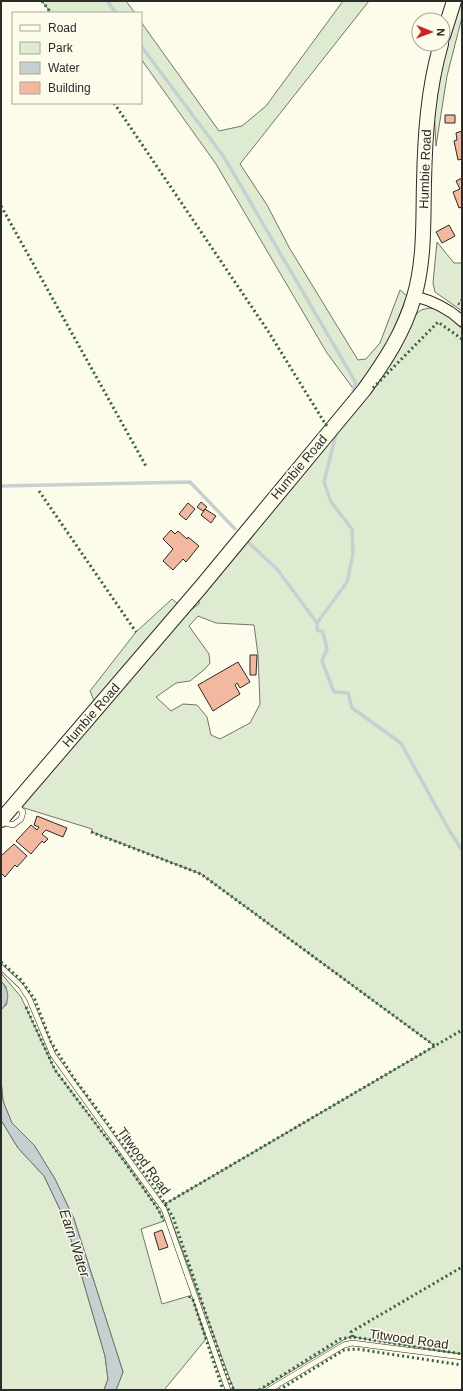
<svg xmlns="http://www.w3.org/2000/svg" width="463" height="1391" viewBox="0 0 463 1391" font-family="Arial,sans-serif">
<rect width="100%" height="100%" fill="#fdfbea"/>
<!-- green -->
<path fill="#deebd1" stroke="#74746e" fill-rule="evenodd" d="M 42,1 L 126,1 L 135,13 L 51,13 Z
M 343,1 L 369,1 L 240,164 L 267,205 L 290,249 L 358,360 L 366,359 L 380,343 L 400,290 L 407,296 C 394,330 380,363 355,391 L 327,353 L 216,164 L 141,59 L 141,22 L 219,131 L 242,126 L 266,106 Z
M 460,1 L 462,1 L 462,17 L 447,76 L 436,146 L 434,110 L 441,62 Z
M 437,242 L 454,263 L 462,263 L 462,311 L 435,292 L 433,283 Z
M 429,308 C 443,309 452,320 462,329 L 462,1354 L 353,1337 L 352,1335 L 260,1390 L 234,1390 L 165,1204 L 435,1046 L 201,874 L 92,832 L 92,829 L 21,807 L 181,617 L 199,604 L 199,594 L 391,364 L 411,327 L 415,315 L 421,310 ZM 198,616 L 216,623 L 254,625 L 258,655 L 260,704 L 250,723 L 220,739 L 211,735 L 207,717 L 197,705 L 183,704 L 171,711 L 156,697 L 176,683 L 190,681 L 205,669 L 210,663 L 209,654 L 189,626 Z
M 172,599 L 178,604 L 95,703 L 90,691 L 136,632 Z
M 1,973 L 21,997 L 55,1070 L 127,1165 L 158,1209 L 164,1221 L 141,1229 L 162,1304 L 189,1296 L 193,1300 L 206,1339 L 164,1390 L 116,1390 L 123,1372 L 74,1219 L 55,1179 L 34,1145 L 12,1124 L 3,1101 L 1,1080 L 1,1010 L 7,1004 L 6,987 L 1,981 Z
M 1,1120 L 18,1148 L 44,1176 L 66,1222 L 105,1356 L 108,1379 L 104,1390 L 1,1390 Z"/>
<!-- water -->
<path fill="#c7d0d0" stroke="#74746e" d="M 1,981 C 10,991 10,1001 1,1010 Z
M 1,1080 L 3,1101 L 12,1123 L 34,1145 L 55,1179 L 74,1219 L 123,1372 L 116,1390 L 104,1390 L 108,1379 L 105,1356 L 66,1222 L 44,1176 L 18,1148 L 1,1120 Z"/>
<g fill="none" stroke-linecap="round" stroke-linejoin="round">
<!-- stream -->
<path stroke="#c7d0d0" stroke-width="3.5" d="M 107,1 L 116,13
M 141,46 L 224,157 L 356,383 L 353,390
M 336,434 L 324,482 L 331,502 L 352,529 L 353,554 L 347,582 L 317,623 L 317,630 L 323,632 L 327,649 L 322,661 L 334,692 L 348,693 L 352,708 L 401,743 L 449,830 L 462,850
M 1,486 L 190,482 L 235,529
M 247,541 L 277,569 L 317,623"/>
</g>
<!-- building -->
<path fill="#f2b8a0" stroke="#2b2b2b" d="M 445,115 L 455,115 L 455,123 L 445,123 Z
M 462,131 L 462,159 L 458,160 L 454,141 L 457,140 L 456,133 Z
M 462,178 L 462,207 L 459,208 L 453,192 L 460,189 L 456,181 Z
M 449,225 L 455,236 L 442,243 L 436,232 Z
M 201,502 L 207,507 L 203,511 L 197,507 Z
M 188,503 L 195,509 L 186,520 L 179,514 Z
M 205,509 L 216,516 L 211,523 L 201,515 Z
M 171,530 L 175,534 L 178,531 L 187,539 L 188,537 L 199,546 L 186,562 L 183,559 L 173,570 L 163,561 L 173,549 L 163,539 Z
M 250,655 L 257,655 L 256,675 L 250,675 Z
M 238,662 L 250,682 L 240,688 L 237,683 L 235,685 L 240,694 L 213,711 L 198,685 Z
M 37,816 L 67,828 L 63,837 L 46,830 L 42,834 L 48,839 L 44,843 L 42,841 L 31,854 L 16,841 L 31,825 L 37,830 L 39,827 L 34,825 Z
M 14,844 L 27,856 L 17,867 L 15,865 L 5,877 L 1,873 L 1,856 Z
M 162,1230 L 168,1247 L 159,1250 L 154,1233 Z"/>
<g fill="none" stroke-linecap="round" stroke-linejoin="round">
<defs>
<path id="lane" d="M 2,822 L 13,825 L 21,819 L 23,812 L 15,804
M 1,967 L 21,986 L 29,998 L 53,1055 L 164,1209 L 228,1390
M 269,1390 L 344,1345 L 352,1343 L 462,1357"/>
<path id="street" d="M 414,296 C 433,301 448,308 462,321"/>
<path id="secondary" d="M 443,36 L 454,1
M 1,820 L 200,588 L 364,390 C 385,361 404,332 414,297 C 425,260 423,220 424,182 C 425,135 428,89 441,44"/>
</defs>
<!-- lane casing -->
<use href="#lane" stroke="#2b2b2b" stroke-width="6"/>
<!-- street casing -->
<use href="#street" stroke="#2b2b2b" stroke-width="12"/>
<!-- secondary casing -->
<use href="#secondary" stroke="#2b2b2b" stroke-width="16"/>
<!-- path -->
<path stroke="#6a6964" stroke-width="2" stroke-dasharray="3 2" stroke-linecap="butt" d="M 458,305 L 462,299"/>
<!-- lane -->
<use href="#lane" stroke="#fdfbea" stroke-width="5"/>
<!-- street -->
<use href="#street" stroke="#fdfbea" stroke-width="10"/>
<!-- secondary -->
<use href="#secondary" stroke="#fdfbea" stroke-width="14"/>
<!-- hedge -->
<path stroke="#34623c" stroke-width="3" stroke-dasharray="2 3" stroke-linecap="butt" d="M 42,1 L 51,13
M 114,103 L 268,331 L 326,425 L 327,423
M 1,206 L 147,468
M 373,388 L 438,322 L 462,339
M 39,491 L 136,632
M 91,832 L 201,874 L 435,1046
M 1,962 L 21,980 L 35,1000 L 51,1042 L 73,1077 L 154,1186 L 173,1217 L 227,1376 L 234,1390
M 26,1007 L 55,1070 L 127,1165 L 158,1209 L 164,1221
M 165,1204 L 462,1030
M 189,1296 L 193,1300 L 223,1390
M 353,1337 L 351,1332 L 462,1267
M 259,1390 L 340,1339 L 353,1337 L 462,1354
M 279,1390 L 344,1350 L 357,1349 L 462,1365"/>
</g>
<g text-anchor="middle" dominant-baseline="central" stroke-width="3" stroke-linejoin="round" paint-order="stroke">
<!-- street labels -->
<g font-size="13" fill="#2b2b2b" stroke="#fdfbea">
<text transform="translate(425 169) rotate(-88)">Humbie Road</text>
<text transform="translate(299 467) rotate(-50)">Humbie Road</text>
<text transform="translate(91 715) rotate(-49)">Humbie Road</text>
<text transform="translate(144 1161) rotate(54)">Titwood Road</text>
<text transform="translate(409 1339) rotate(8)">Titwood Road</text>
</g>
<!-- water labels -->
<g font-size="14" font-style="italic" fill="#2b2b2b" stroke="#fdfbea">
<text transform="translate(75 1243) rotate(72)">Earn Water</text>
</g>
</g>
<!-- border -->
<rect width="463" height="1391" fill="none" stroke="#2b2b2b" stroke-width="4"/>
<!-- legend -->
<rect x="12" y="12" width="130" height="92" fill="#fdfbea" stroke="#a9a89e"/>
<rect x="20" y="25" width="20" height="6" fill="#fdfbea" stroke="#a9a89e"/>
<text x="48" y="32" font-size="12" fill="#2b2b2b">Road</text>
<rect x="20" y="42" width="20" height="12" fill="#deebd1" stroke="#a9a89e"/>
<text x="48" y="52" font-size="12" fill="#2b2b2b">Park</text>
<rect x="20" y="62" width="20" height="12" fill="#c7d0d0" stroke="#a9a89e"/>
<text x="48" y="72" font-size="12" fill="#2b2b2b">Water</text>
<rect x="20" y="82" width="20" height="12" fill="#f2b8a0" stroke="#a9a89e"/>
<text x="48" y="92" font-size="12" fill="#2b2b2b">Building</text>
<!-- north arrow -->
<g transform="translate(431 32) rotate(91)"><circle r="19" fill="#fdfbea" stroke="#a9a89e"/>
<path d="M0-3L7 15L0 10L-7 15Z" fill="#c62828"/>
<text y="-6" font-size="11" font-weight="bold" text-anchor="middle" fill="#2b2b2b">N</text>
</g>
</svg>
